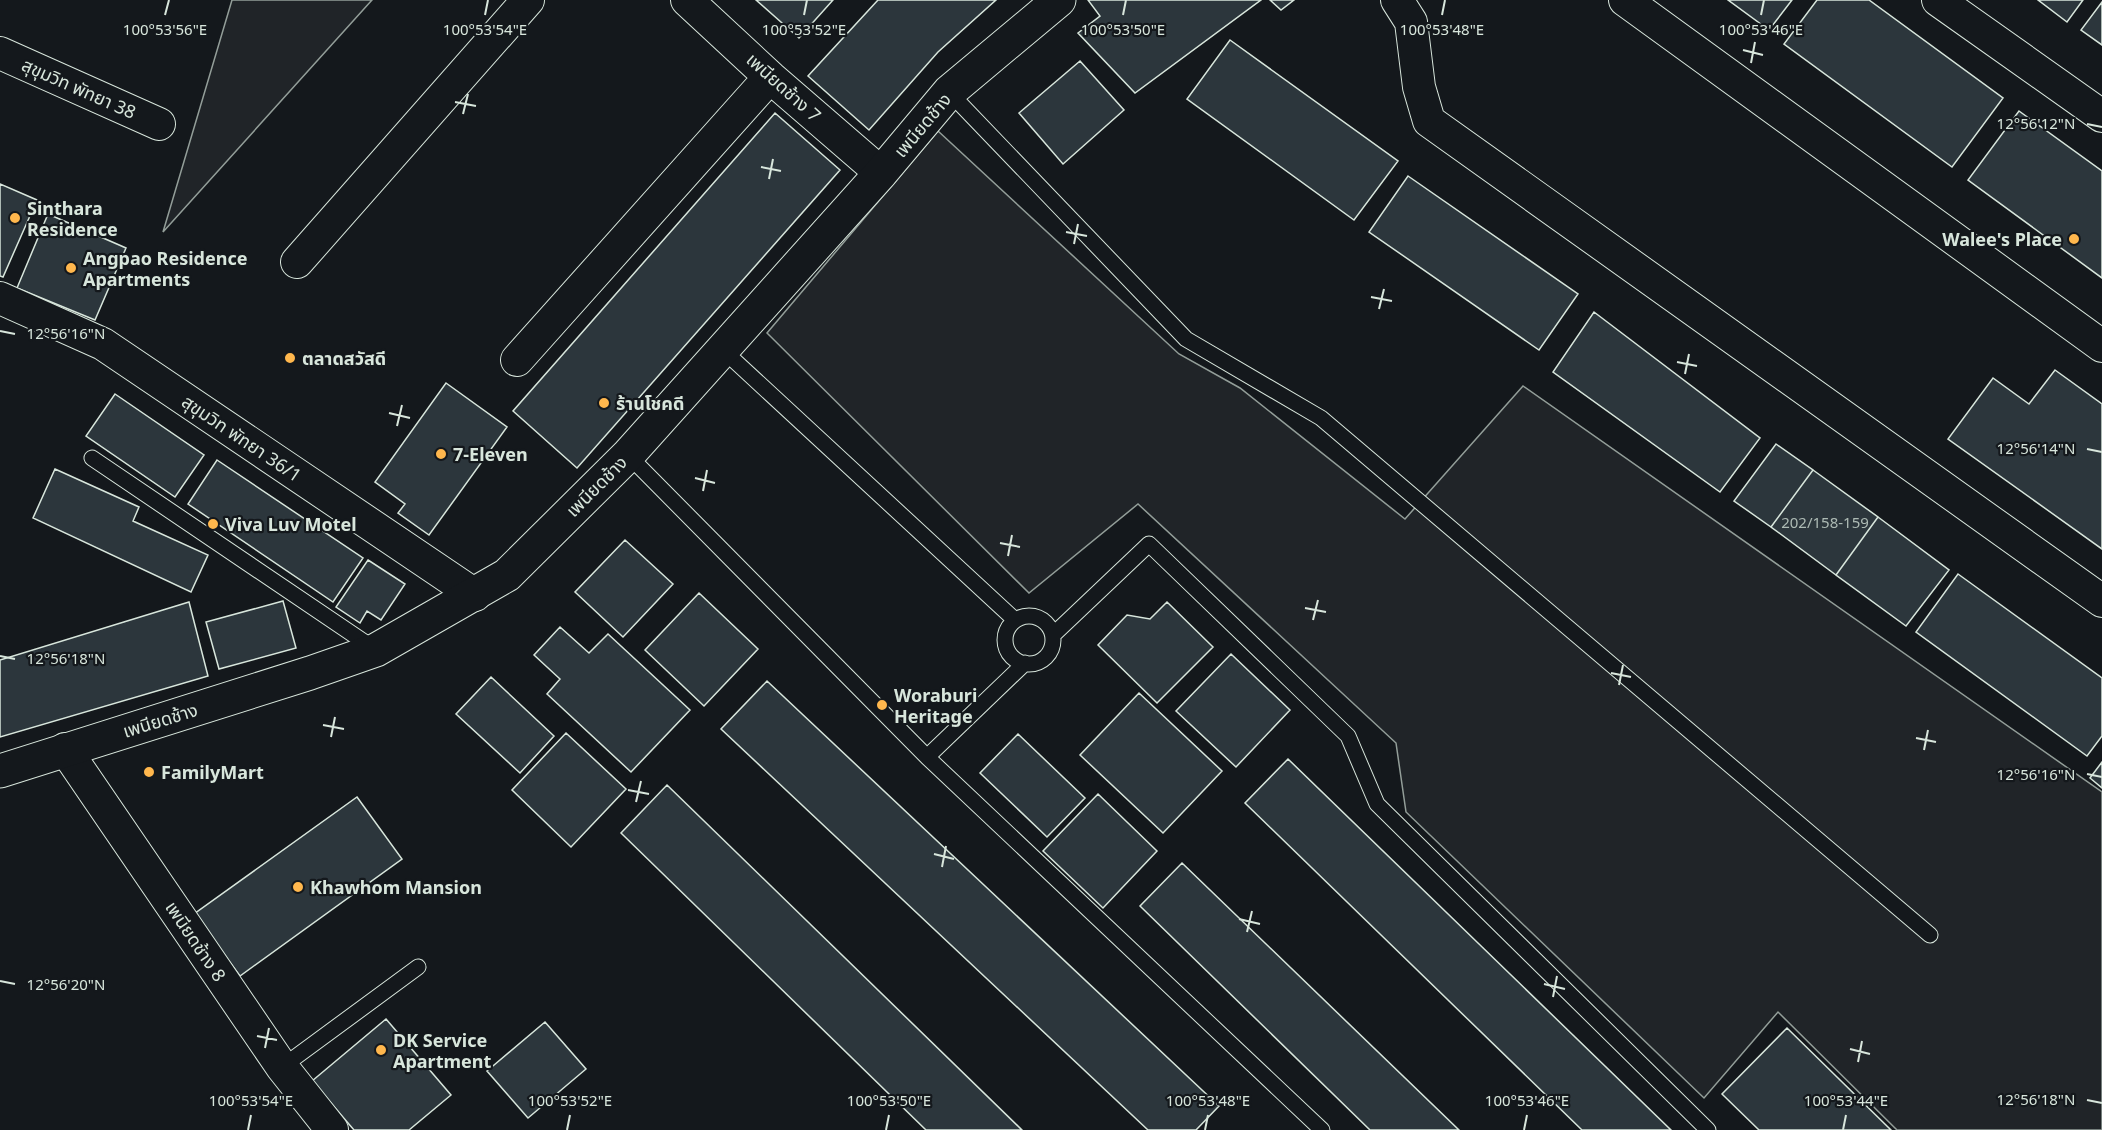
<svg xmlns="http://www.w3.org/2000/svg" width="2102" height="1130" viewBox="0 0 2102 1130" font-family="'Noto Sans','Noto Sans Thai',sans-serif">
<rect width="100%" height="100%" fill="#14181c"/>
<!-- green -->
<path fill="#202428" stroke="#939e99" stroke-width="1.5" d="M 232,0 L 372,0 L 163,232 Z
M 938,131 L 1179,354 L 1240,388 L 1405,519 L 1523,386 L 2102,792 L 2102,1130 L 1897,1130 L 1778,1012 L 1704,1098 L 1406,812 L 1396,743 L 1138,504 L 1029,593 L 767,333 Z"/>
<!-- building -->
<path fill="#2c363c" stroke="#d8e6dc" stroke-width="1.5" d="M 756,0 L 833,0 L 799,38 Z
M 878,0 L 996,0 L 938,52 L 869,130 L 808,76 Z
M 1088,0 L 1261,0 L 1135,93 L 1078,33 L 1100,16 Z
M 1270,0 L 1294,0 L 1281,10 Z
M 1728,0 L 1792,0 L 1769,30 Z
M 1817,0 L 1869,0 L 2003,98 L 1952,167 L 1784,44 Z
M 2038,0 L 2083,0 L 2067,22 Z
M 2102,2 L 2102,45 L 2081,30 Z
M 1230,40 L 1398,161 L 1354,220 L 1187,99 Z
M 1080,61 L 1124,110 L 1063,164 L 1019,113 Z
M 2019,111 L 2102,171 L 2102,278 L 1968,180 Z
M 775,113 L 840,170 L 577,468 L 513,411 Z
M 1408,176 L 1578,294 L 1539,350 L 1369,232 Z
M 0,184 L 37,200 L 3,277 L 0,276 Z
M 48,214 L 126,248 L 95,320 L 17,288 Z
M 1594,312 L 1760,438 L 1720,492 L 1553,372 Z
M 2055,370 L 2102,404 L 2102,549 L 1948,439 L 1993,378 L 2029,404 Z
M 446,383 L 507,427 L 429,535 L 398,513 L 405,504 L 375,482 Z
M 115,394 L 204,455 L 175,497 L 86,436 Z
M 1776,444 L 1813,470 L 1771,527 L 1734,501 Z
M 217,460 L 363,558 L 333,602 L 188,504 Z
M 55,469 L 139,507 L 133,521 L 208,555 L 191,592 L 33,518 Z
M 1813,470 L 1878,517 L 1836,575 L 1771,527 Z
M 1878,517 L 1949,570 L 1906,626 L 1836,575 Z
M 625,540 L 673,584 L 623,637 L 575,592 Z
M 368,560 L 405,584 L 381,620 L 367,611 L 360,623 L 336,607 Z
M 1958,574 L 2102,678 L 2102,736 L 2087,756 L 1916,632 Z
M 699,593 L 758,649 L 704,706 L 645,650 Z
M 283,601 L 296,648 L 219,669 L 206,622 Z
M 189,602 L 208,676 L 0,737 L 0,660 Z
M 1167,602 L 1213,647 L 1157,703 L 1098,645 L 1127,615 L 1150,619 Z
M 560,627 L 589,653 L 608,634 L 690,710 L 631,772 L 547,694 L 560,679 L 534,655 Z
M 1231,654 L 1290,710 L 1236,767 L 1176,711 Z
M 491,677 L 554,736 L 520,773 L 456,714 Z
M 767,681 L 1219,1106 L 1196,1130 L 1148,1130 L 721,729 Z
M 1139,693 L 1222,771 L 1163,833 L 1080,755 Z
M 566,733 L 626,789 L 571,847 L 512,790 Z
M 1018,734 L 1085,798 L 1047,837 L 980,773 Z
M 1288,759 L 1671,1130 L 1582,1130 L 1245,803 Z
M 2102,762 L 2102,788 L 2090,778 Z
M 667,785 L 1022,1130 L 926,1130 L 621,833 Z
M 1098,794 L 1157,851 L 1103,908 L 1043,851 Z
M 357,797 L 402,859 L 240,976 L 194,914 Z
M 1182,863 L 1459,1130 L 1370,1130 L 1140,906 Z
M 386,1019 L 451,1095 L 409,1130 L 354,1130 L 312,1081 Z
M 545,1022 L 586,1069 L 528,1118 L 487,1071 Z
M 1787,1028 L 1891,1130 L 1759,1130 L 1722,1094 Z"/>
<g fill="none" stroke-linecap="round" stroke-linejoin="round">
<defs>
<path id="lane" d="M 949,92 L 1186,339 L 1321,418 L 1930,935
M 723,350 L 1015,620
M 628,455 L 927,757 L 1322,1130
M 92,458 L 376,650
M1005 640a24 24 0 1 1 48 0a24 24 0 1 1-48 0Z
M 1053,635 L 1149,544 L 1348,736 L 1377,804 L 1708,1130
M 927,757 L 1025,663
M 282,1067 L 418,967"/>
<path id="street" d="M 687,0 L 770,77 L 881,173
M 1397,0 L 1411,22 L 1419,87 L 1429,121 L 2102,601
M 1625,0 L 2102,346
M 1938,0 L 2102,116
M 0,53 L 159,124
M 297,262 L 528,0
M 0,298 L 103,344 L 475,595
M 517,360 L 770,77
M 65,749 L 282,1067 L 332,1130"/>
<path id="secondary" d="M 0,771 L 310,673 L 376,650 L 507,575 L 628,455 L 881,173 L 949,92 L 1059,0"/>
</defs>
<!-- lane casing -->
<use href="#lane" stroke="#d8e6dc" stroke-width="17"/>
<!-- street casing -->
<use href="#street" stroke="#d8e6dc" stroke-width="34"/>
<!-- secondary casing -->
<use href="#secondary" stroke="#d8e6dc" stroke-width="35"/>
<!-- lane -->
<use href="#lane" stroke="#14181c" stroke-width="15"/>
<!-- street -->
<use href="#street" stroke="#14181c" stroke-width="32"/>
<!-- secondary -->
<use href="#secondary" stroke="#14181c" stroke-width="33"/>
</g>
<!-- ticks -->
<path fill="none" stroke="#d8e6dc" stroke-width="2" d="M 165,15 L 169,0M 485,15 L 488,0M 804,15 L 807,0M 1123,15 L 1126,0M 1442,15 L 1445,0M 1761,15 L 1764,0M 1743,50 L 1763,55M 1751,63 L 1755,42M 455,102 L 476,106M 463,114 L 468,94M 2087,124 L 2102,127M 761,167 L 781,171M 769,179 L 773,159M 1066,232 L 1087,236M 1074,244 L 1078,224M 1371,297 L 1392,301M 1379,309 L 1384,289M 0,331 L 15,334M 1677,362 L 1697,366M 1685,374 L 1689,354M 389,413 L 410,418M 397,426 L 402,405M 2087,449 L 2102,452M 695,478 L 715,483M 703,491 L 707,470M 1000,543 L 1020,547M 1008,556 L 1012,535M 1305,608 L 1326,612M 1313,620 L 1318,600M 0,656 L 15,659M 1611,673 L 1631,677M 1619,685 L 1623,665M 323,725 L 344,729M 331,737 L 335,717M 1916,738 L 1936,742M 1924,750 L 1928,730M 2087,774 L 2102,777M 628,790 L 649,794M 636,802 L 641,781M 934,854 L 954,859M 942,867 L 946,846M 1239,919 L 1260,924M 1247,932 L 1252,911M 0,981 L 15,984M 1544,984 L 1565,989M 1553,997 L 1557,976M 257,1036 L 277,1040M 265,1048 L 269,1028M 1850,1049 L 1870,1054M 1858,1062 L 1862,1041M 2087,1100 L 2102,1103M 248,1130 L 251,1115M 567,1130 L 570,1115M 886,1130 L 889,1115M 1205,1130 L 1208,1115M 1524,1130 L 1527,1115M 1843,1130 L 1846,1115"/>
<!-- markers -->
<g fill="#ffb74d" stroke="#14181c" stroke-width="2">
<circle cx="15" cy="218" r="6"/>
<circle cx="2074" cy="239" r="6"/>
<circle cx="71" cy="268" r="6"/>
<circle cx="290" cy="358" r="6"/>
<circle cx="604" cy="403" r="6"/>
<circle cx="441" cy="454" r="6"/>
<circle cx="213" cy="524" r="6"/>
<circle cx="882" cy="705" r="6"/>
<circle cx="149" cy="772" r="6"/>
<circle cx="298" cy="887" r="6"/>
<circle cx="381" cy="1050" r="6"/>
</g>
<g text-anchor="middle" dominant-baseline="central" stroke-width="4.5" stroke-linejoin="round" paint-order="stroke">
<!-- number labels -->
<g font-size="15" fill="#adbab4">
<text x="1825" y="522">202/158-159</text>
</g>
<!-- street labels -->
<g font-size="18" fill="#d8e6dc" stroke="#14181c">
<text transform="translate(784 87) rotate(42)">เพนียดช้าง 7</text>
<text transform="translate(79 88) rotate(24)">สุขุมวิท พัทยา 38</text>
<text transform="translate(922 125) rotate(-50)">เพนียดช้าง</text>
<text transform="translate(242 438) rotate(34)">สุขุมวิท พัทยา 36/1</text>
<text transform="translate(596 486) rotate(-45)">เพนียดช้าง</text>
<text transform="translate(160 720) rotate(-17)">เพนียดช้าง</text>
<text transform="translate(196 941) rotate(56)">เพนียดช้าง 8</text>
</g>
<!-- poi labels -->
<g font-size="18" font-weight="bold" fill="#d8e6dc" stroke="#14181c" text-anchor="start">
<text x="27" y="208">Sinthara<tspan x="27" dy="21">Residence</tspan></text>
<text x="2062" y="239" text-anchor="end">Walee's Place</text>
<text x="83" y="258">Angpao Residence<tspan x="83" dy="21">Apartments</tspan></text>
<text x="302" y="358">ตลาดสวัสดี</text>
<text x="616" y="403">ร้านโชคดี</text>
<text x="453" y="454">7-Eleven</text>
<text x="225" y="524">Viva Luv Motel</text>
<text x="894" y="695">Woraburi<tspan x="894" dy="21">Heritage</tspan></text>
<text x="161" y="772">FamilyMart</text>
<text x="310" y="887">Khawhom Mansion</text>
<text x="393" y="1040">DK Service<tspan x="393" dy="21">Apartment</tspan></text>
</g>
</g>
<g font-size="15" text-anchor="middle" fill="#d8e6dc" stroke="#14181c" stroke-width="4.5" stroke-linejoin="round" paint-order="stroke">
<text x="165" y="35">100°53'56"E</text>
<text x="485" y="35">100°53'54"E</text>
<text x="804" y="35">100°53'52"E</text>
<text x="1123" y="35">100°53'50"E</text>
<text x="1442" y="35">100°53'48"E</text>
<text x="1761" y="35">100°53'46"E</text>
<text x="2036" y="129">12°56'12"N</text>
<text x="66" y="339">12°56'16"N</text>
<text x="2036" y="454">12°56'14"N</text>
<text x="66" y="664">12°56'18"N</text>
<text x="2036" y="780">12°56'16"N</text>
<text x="66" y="990">12°56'20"N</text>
<text x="2036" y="1105">12°56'18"N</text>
<text x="251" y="1106">100°53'54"E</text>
<text x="570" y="1106">100°53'52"E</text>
<text x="889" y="1106">100°53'50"E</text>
<text x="1208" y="1106">100°53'48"E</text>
<text x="1527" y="1106">100°53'46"E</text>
<text x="1846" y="1106">100°53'44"E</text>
</g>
</svg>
